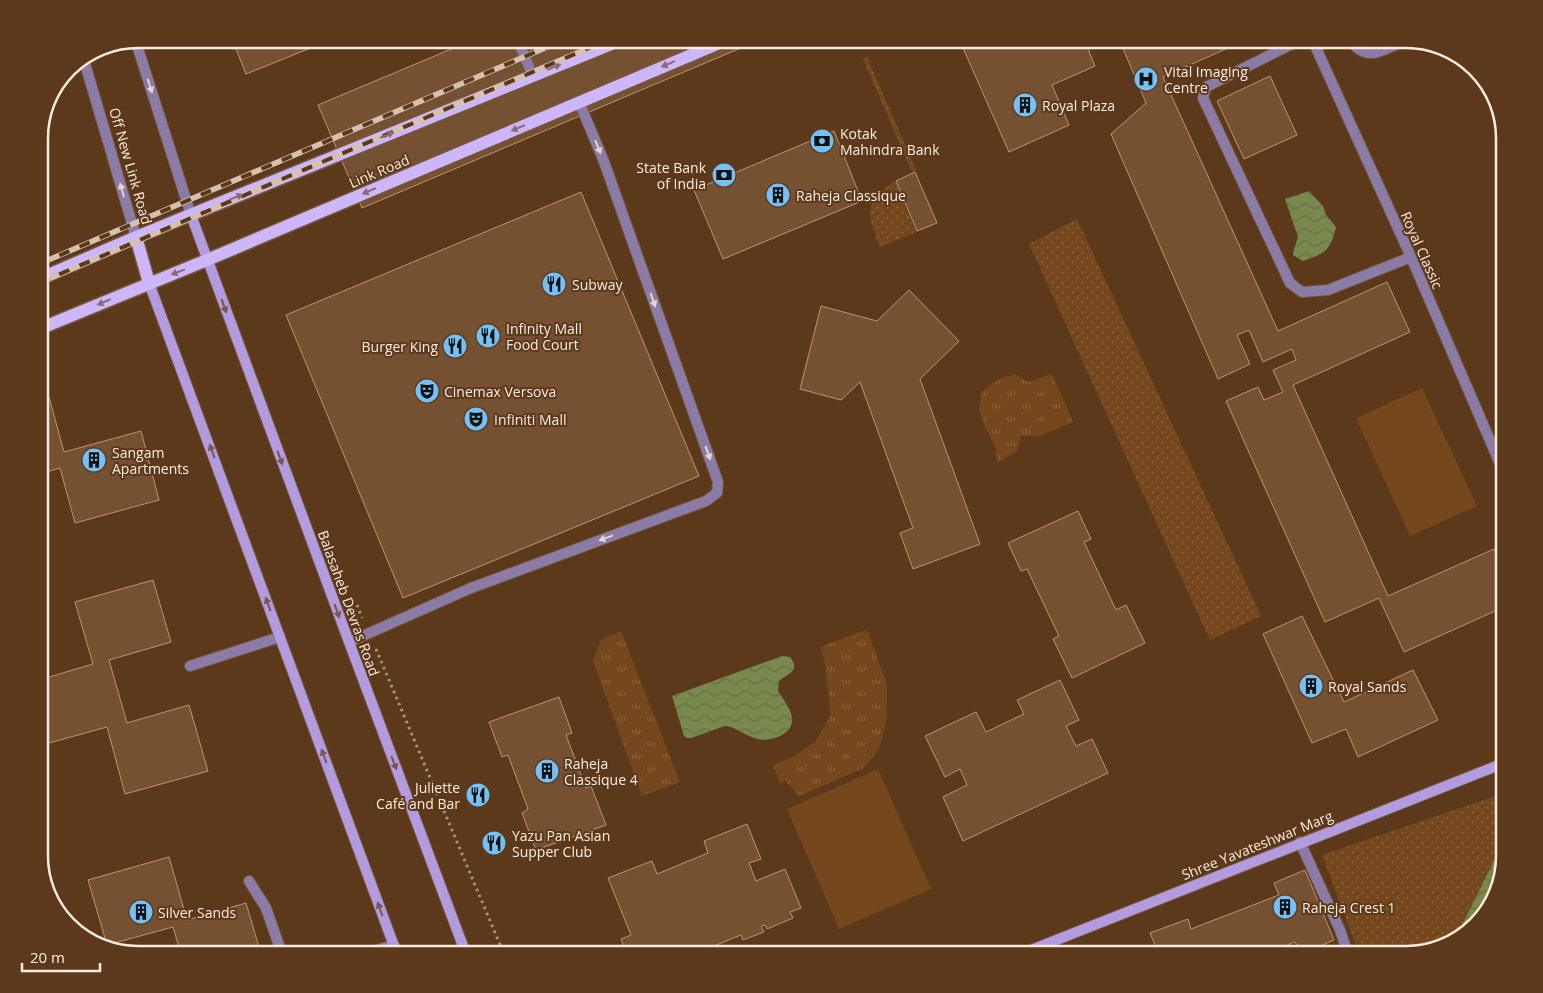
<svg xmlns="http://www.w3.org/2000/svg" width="1543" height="993" viewBox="0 0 1543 993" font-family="'Open Sans',sans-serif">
<defs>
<pattern id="grass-tufts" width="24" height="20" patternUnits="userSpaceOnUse" patternTransform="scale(1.25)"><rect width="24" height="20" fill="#75471d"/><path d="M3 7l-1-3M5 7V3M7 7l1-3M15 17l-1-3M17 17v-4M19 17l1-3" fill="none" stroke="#8a623d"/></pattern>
<pattern id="park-dots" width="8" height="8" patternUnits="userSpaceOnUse" patternTransform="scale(1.25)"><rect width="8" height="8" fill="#75471d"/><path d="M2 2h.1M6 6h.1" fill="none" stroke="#8a623d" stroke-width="1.8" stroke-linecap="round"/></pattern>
<pattern id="water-waves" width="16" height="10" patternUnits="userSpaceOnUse" patternTransform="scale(1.25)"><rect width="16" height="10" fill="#79884c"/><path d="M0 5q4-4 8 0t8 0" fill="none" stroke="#676e48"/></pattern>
</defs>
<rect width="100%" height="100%" fill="#5c391b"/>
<!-- grass -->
<path fill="url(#grass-tufts)" d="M 1015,374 L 1028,382 L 1052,374 L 1073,422 L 1039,436 L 1021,436 L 1017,451 L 997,463 L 996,450 L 984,424 L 979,408 L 982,391 L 1000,379 Z
M 865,630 L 868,632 L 887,685 L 887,718 L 879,749 L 864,768 L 799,796 L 785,780 L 780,783 L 773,765 L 794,756 L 815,742 L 831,715 L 825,665 L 821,647 Z
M 621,631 L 680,782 L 642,796 L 593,661 L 601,640 Z"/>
<!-- park -->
<path fill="url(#park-dots)" d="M 867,57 L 916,170 L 912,172 L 863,59 Z
M 895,181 L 916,232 L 880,247 C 867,213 862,203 895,181 Z
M 1077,219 L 1261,616 L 1210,640 L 1029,244 Z
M 1504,793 L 1504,841 L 1454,941 L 1406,954 L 1359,954 L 1322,855 Z"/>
<!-- pitch -->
<path fill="#75471d" d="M 1422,388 L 1477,506 L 1410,536 L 1356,418 Z
M 878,769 L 931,889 L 839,929 L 787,809 Z"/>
<!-- water -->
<path fill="url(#water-waves)" d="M 1309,191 L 1323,206 L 1326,215 L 1336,227 C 1330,251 1326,253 1303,261 L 1293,255 L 1294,249 L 1298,237 L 1285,199 Z
M 782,656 L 790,657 C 801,671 788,673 779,681 L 778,691 C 783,699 791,709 792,718 C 794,735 769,742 757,739 C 746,736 734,726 725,726 L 691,738 L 687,738 L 684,736 L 672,696 Z
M 1504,841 L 1504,856 L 1488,910 L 1454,941 Z"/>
<!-- building -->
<path fill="#755132" stroke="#bc9473" d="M 232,39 L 333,39 L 246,74 Z
M 475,39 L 762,39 L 362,208 L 318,105 Z
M 959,39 L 1084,39 L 1095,66 L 1052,85 L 1069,125 L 1009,152 Z
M 1119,39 L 1248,39 L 1163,77 L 1278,331 L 1387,282 L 1410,332 L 1293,385 L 1388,596 L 1494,549 L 1504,573 L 1504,607 L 1404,652 L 1379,598 L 1325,622 L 1226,401 L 1258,387 L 1264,400 L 1283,392 L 1273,370 L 1296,360 L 1292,349 L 1263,362 L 1249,330 L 1237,335 L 1250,364 L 1218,379 L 1111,134 L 1146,103 Z
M 1270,76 L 1297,135 L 1244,159 L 1217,101 Z
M 834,131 L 862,201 L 723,259 L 694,190 Z
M 915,172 L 937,223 L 917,231 L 896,181 Z
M 581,192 L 699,476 L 403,598 L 286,315 Z
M 909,290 L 959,341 L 920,379 L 980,544 L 913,569 L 900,533 L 913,528 L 860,382 L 841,400 L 800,389 L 821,306 L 877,321 Z
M 49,397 L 64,452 L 141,431 L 159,500 L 75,523 L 60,468 L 39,474 L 39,399 Z
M 1078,511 L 1091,539 L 1084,542 L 1116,610 L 1126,605 L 1145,643 L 1072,678 L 1053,639 L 1059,636 L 1027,569 L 1021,571 L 1008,543 Z
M 153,580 L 171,642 L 109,660 L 127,723 L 189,705 L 208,771 L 125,794 L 107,727 L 49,743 L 39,706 L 39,680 L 93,664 L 75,602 Z
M 1302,616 L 1344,702 L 1413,670 L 1438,720 L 1358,757 L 1346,729 L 1312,743 L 1263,634 Z
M 1060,680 L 1079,720 L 1066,726 L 1076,746 L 1092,739 L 1108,773 L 963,841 L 943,797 L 967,785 L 960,769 L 945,777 L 925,736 L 976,712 L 986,732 L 1024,714 L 1017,700 Z
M 559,697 L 572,733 L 566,735 L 586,788 L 591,786 L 606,825 L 536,850 L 522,813 L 528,809 L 508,755 L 502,757 L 489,722 Z
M 747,824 L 761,859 L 749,863 L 756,881 L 785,869 L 801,908 L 790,912 L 793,918 L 767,929 L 765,925 L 761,926 L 764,932 L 743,940 L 741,935 L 694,954 L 627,954 L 621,939 L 631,935 L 608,878 L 652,861 L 657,874 L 708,853 L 704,841 Z
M 169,857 L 187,920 L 246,903 L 261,954 L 181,954 L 173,927 L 107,945 L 88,880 Z
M 1305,870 L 1334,940 L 1302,954 L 1295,942 L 1264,954 L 1159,954 L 1150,933 L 1188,919 L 1191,929 L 1279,895 L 1274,883 Z"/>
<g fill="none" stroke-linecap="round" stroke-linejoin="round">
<defs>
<path id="lane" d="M 517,39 L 533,76
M 1350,39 C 1353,47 1364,54 1373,53 C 1382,52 1399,43 1408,39
M 349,642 L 471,588 L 706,501 L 717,493 L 718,482 L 603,159 L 579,102
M 190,666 L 280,637
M 1300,842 L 1340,930 L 1346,948
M 249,881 L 266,908 L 282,954
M 363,954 L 394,945"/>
<path id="street" d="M 135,39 L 191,215
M 1302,39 L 1206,87 L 1203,98 L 1290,283 L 1302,292 L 1328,290 L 1411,257
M 1312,39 L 1411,257 L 1504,473
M 83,57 L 136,237"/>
<path id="secondary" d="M 191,215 L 349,642 L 466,954
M 149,283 L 397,954
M 1021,954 L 1504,763"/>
<path id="primary" d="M 136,237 L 149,283
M 39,279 L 136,237 L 624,39
M 39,329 L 207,260 L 729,39"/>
</defs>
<!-- lane casing -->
<use href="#lane" stroke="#76563a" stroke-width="12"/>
<!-- street casing -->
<use href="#street" stroke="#76563a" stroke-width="12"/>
<!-- secondary casing -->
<use href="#secondary" stroke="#76563a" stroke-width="12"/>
<!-- primary casing -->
<use href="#primary" stroke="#76563a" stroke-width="15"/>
<!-- path -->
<path stroke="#ab917a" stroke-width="3" stroke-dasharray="2.5 4" stroke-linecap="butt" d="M 357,605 L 362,618
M 376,649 L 504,954"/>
<!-- lane -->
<use href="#lane" stroke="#8a7ca6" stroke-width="10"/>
<!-- street -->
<use href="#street" stroke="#8a7ca6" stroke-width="10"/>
<!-- secondary -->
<use href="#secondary" stroke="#b29bde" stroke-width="10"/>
<!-- primary -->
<use href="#primary" stroke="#ceb6fb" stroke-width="12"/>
<defs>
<path id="rail" d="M 39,264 L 566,39
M 39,283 L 610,39"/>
</defs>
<!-- rail casing -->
<use href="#rail" stroke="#d6c1af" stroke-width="5.5"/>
<!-- rail -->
<use href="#rail" stroke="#5c391b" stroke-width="4" stroke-dasharray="11" stroke-linecap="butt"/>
</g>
<!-- one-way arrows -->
<defs><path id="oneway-solid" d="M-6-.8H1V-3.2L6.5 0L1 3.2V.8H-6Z" transform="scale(1.25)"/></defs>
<g fill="#8a6b75">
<use href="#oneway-solid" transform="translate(668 64) rotate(157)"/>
<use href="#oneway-solid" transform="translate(554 67) rotate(-22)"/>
<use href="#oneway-solid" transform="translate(518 128) rotate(157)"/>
<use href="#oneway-solid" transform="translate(387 135) rotate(-22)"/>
<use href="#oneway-solid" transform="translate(369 191) rotate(157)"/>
<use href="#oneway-solid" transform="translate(236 197) rotate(-22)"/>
<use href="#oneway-solid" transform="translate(178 272) rotate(159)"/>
<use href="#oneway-solid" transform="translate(104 302) rotate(157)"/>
</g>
<g fill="#e6d6d3">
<use href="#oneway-solid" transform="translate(150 86) rotate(72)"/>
<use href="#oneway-solid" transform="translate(598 147) rotate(68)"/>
<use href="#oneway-solid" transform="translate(122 190) rotate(-106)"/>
<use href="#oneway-solid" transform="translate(653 300) rotate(70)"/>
<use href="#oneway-solid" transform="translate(708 453) rotate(70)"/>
<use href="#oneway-solid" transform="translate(606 538) rotate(160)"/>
</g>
<g fill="#765656">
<use href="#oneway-solid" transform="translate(224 306) rotate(70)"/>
<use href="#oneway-solid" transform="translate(212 451) rotate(-110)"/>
<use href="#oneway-solid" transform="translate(280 458) rotate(70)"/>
<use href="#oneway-solid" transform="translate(268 604) rotate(-110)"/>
<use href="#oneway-solid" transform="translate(337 611) rotate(70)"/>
<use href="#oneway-solid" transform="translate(324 756) rotate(-110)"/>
<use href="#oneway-solid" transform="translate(394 763) rotate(69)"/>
<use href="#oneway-solid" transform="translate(380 909) rotate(-110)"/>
</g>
<!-- icons -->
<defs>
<symbol id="hospital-disc" viewBox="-11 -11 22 22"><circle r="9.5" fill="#73c1f6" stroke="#5c391b"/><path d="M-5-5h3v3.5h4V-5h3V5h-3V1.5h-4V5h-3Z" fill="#111"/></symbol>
<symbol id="building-disc" viewBox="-11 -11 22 22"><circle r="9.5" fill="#73c1f6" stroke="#5c391b"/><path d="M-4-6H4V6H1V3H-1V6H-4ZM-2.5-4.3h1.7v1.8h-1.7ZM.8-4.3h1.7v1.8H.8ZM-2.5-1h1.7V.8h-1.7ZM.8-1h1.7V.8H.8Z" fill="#111"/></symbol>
<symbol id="bank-disc" viewBox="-11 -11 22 22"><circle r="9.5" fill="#73c1f6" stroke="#5c391b"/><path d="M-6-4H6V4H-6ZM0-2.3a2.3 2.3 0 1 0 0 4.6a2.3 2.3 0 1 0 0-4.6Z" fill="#111"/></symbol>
<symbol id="restaurant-disc" viewBox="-11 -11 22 22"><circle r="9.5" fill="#73c1f6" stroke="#5c391b"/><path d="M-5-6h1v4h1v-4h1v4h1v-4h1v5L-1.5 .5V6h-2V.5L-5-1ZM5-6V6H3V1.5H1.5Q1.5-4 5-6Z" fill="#111"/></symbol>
<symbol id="theatre-disc" viewBox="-11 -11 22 22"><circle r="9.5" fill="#73c1f6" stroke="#5c391b"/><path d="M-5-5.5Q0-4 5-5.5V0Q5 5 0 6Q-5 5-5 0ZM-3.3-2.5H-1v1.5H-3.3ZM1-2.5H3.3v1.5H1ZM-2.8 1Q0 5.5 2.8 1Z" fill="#111"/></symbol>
</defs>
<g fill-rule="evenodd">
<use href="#hospital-disc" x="1132" y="65" width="28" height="28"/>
<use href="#building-disc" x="1011" y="91" width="28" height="28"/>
<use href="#bank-disc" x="808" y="127" width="28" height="28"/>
<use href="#bank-disc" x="710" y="161" width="28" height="28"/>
<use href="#building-disc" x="764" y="181" width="28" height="28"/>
<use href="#restaurant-disc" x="540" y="270" width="28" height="28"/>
<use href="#restaurant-disc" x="474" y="322" width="28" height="28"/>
<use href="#restaurant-disc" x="441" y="332" width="28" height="28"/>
<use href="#theatre-disc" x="413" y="377" width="28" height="28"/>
<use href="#theatre-disc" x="462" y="405" width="28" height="28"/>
<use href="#building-disc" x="80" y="446" width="28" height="28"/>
<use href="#building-disc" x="1297" y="672" width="28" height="28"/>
<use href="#building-disc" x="533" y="757" width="28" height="28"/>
<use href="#restaurant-disc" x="464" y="781" width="28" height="28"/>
<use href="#restaurant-disc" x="480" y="829" width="28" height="28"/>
<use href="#building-disc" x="1271" y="893" width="28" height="28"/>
<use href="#building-disc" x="127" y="898" width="28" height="28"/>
</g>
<g text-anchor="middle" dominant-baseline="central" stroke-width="4" stroke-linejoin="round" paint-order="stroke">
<!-- poi labels -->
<g font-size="14" fill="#fdecde" stroke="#5c391b" text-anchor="start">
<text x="1164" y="71">Vital Imaging<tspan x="1164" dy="16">Centre</tspan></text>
<text x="1042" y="105">Royal Plaza</text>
<text x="840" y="133">Kotak<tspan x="840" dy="16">Mahindra Bank</tspan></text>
<text x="706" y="167" text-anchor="end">State Bank<tspan x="706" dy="16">of India</tspan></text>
<text x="796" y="195">Raheja Classique</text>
<text x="572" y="284">Subway</text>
<text x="506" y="328">Infinity Mall<tspan x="506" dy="16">Food Court</tspan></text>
<text x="438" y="346" text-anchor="end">Burger King</text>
<text x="444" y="391">Cinemax Versova</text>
<text x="494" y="419">Infiniti Mall</text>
<text x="112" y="452">Sangam<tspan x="112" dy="16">Apartments</tspan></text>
<text x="1328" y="686">Royal Sands</text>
<text x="564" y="763">Raheja<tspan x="564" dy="16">Classique 4</tspan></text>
<text x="460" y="787" text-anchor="end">Juliette<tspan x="460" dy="16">Café and Bar</tspan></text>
<text x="512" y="835">Yazu Pan Asian<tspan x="512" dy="16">Supper Club</tspan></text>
<text x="1302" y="907">Raheja Crest 1</text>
<text x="158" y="912">Silver Sands</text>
</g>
<!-- street labels -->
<g font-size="14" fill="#fdecde" stroke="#5c391b">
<text transform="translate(131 166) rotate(74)">Off New Link Road</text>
<text transform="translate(379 171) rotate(-23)">Link Road</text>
<text transform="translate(1422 250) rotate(66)">Royal Classic</text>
<text transform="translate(349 603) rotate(70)">Balasaheb Devras Road</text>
<text transform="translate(1257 845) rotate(-22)">Shree Yavateshwar Marg</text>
</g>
</g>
<!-- crop -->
<path d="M0 0H1543V993H0ZM138 48H1406A90 90 0 0 1 1496 138V856A90 90 0 0 1 1406 946H138A90 90 0 0 1 48 856V138A90 90 0 0 1 138 48Z" fill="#5c391b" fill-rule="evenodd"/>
<path fill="none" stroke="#fdecde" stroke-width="2.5" d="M138 48H1406A90 90 0 0 1 1496 138V856A90 90 0 0 1 1406 946H138A90 90 0 0 1 48 856V138A90 90 0 0 1 138 48Z"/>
<!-- scale -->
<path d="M22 963v8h78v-8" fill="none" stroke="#fdecde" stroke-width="2.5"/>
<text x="30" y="963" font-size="15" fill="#fdecde" stroke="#5c391b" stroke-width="4" paint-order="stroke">20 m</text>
</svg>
